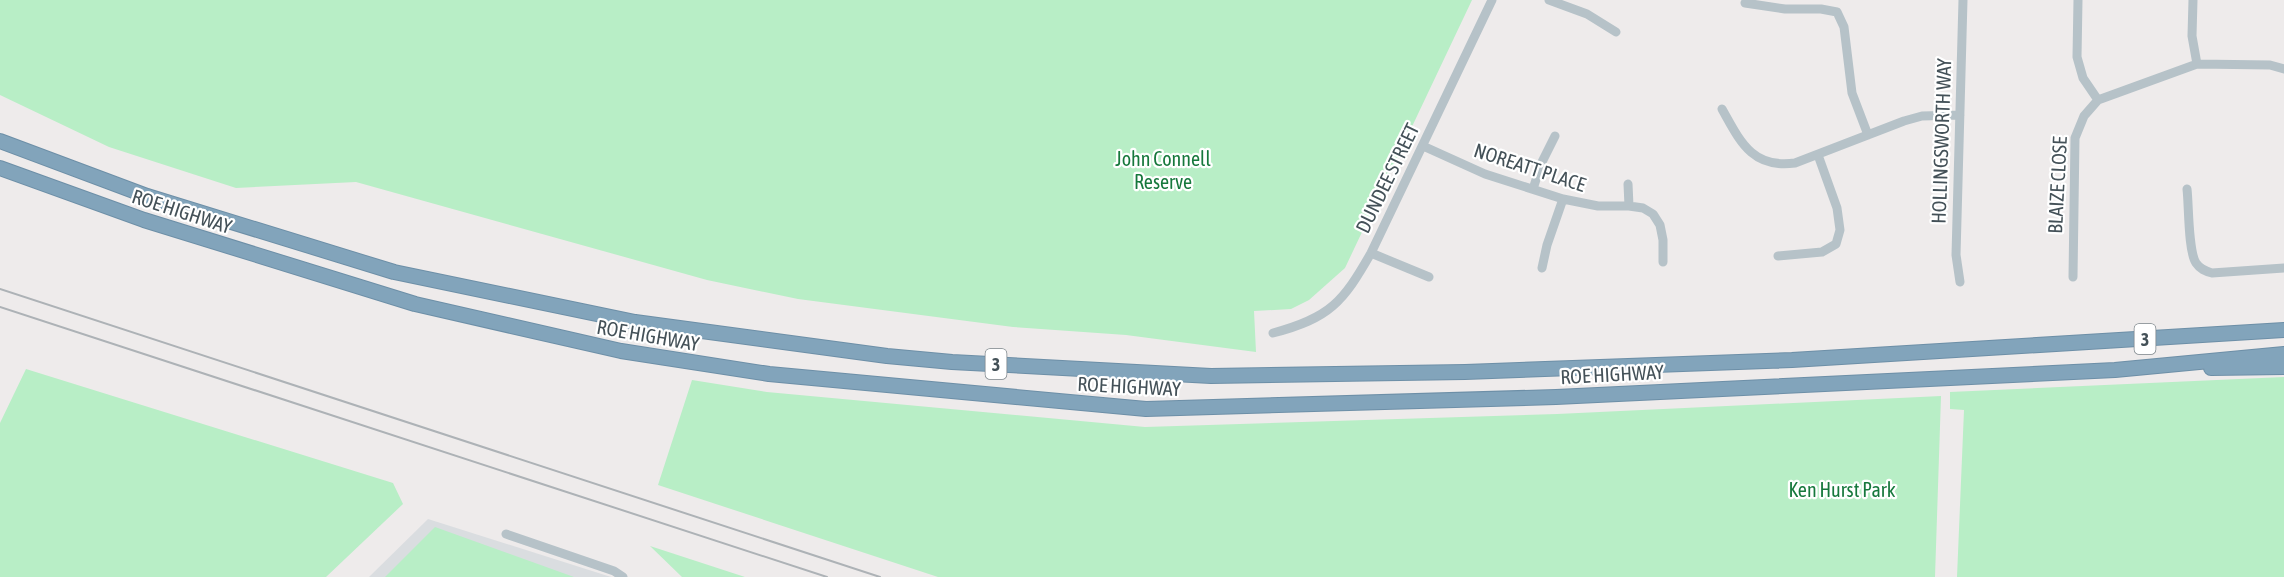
<svg xmlns="http://www.w3.org/2000/svg" width="2284" height="577" viewBox="0 0 2284 577" font-family="'Asap Condensed',sans-serif">
<rect width="100%" height="100%" fill="#eeebeb"/>
<!-- airport -->
<path fill="#dadde0" d="M 428,519 L 611,577 L 369,577 Z"/>
<!-- green -->
<path fill="#b8eec6" d="M 0,0 L 1472,0 L 1345,268 L 1309,300 L 1291,309 L 1254,311 L 1256,352 L 1126,335 L 1013,327 L 798,299 L 707,280 L 356,182 L 236,188 L 109,147 L 0,95 Z
M 26,369 L 393,483 L 403,504 L 326,577 L 0,577 L 0,423 Z
M 2284,377 L 2284,577 L 1957,577 L 1964,410 L 1950,409 L 1950,392 Z
M 692,380 L 767,392 L 1145,427 L 1557,414 L 1941,396 L 1935,577 L 938,577 L 658,485 Z
M 435,527 L 574,577 L 385,577 Z
M 650,546 L 745,577 L 682,577 Z"/>
<g fill="none" stroke-linecap="round" stroke-linejoin="round">
<defs>
<path id="highway" d="M 0,141 L 147,196 L 394,272 L 635,322 L 887,356 L 952,362 L 1211,376 L 1465,372 L 1792,360 L 2284,330
M 0,168 L 144,220 L 415,304 L 621,351 L 769,374 L 1146,409 L 1556,397 L 2115,370 L 2284,354
M 2211,368 L 2284,367"/>
</defs>
<!-- highway casing -->
<use href="#highway" stroke="#6d8fa7" stroke-width="16"/>
<!-- minor -->
<path stroke="#b6c2c8" stroke-width="9" d="M 1549,0 L 1587,14 L 1616,32
M 2078,0 L 2077,57 L 2083,78 L 2098,100
M 2193,0 L 2192,36 L 2197,64
M 1745,3 L 1785,9 L 1821,9 L 1837,12 L 1844,27 L 1852,93 L 1868,135
M 1722,109 C 1740,141 1752,169 1795,163 L 1904,121 L 1922,116 L 1960,115
M 1423,146 L 1485,174 L 1563,199 L 1598,206 L 1629,206 L 1643,208 L 1653,214 L 1660,225 L 1663,240 L 1663,262
M 1628,184 L 1629,206
M 1533,189 L 1541,164 L 1555,136
M 2187,189 C 2189,206 2188,251 2196,263 C 2200,269 2205,271 2212,273 L 2284,268
M 1371,253 L 1429,277
M 1778,256 L 1822,252 L 1836,244 L 1840,230 L 1837,208 L 1818,155
M 1542,268 L 1547,245 L 1563,199
M 2073,277 L 2075,138 L 2084,116 L 2098,100 L 2197,64 L 2270,65 L 2284,69
M 1960,282 L 1956,255 L 1963,0
M 1273,333 C 1330,318 1343,302 1371,253 L 1492,0
M 506,534 L 614,571 L 623,577"/>
<!-- highway -->
<use href="#highway" stroke="#82a4bb" stroke-width="14"/>
<!-- rail -->
<path stroke="#adb2b6" stroke-width="2" d="M 0,289 L 880,577
M 0,307 L 827,577"/>
</g>
<g text-anchor="middle" dominant-baseline="central" stroke-width="4.5" stroke-linejoin="round" paint-order="stroke">
<!-- shield labels -->
<g fill="#fff" stroke="#7c858a" stroke-width="1.5">
<rect x="2134.5" y="324" width="21" height="30" rx="4.5"/>
<rect x="985.5" y="349" width="21" height="30" rx="4.5"/>
</g>
<g font-size="18" font-weight="bold" fill="#445158">
<text x="2145" y="339">3</text>
<text x="996" y="364">3</text>
</g>
<!-- street labels -->
<g font-size="20" fill="#445158" stroke="#fff">
<text transform="translate(1941 141) rotate(-88)">HOLLINGSWORTH WAY</text>
<text transform="translate(1530 167) rotate(18)">NOREATT PLACE</text>
<text transform="translate(1387 178) rotate(-64)">DUNDEE STREET</text>
<text transform="translate(2057 185) rotate(-87)">BLAIZE CLOSE</text>
<text transform="translate(182 211) rotate(18)">ROE HIGHWAY</text>
<text transform="translate(648 335) rotate(10)">ROE HIGHWAY</text>
<text transform="translate(1612 374) rotate(-3)">ROE HIGHWAY</text>
<text transform="translate(1129 386) rotate(3)">ROE HIGHWAY</text>
</g>
<!-- park labels -->
<g font-size="20" fill="#16783c" stroke="#fff">
<text x="1163" y="158">John Connell<tspan x="1163" dy="23">Reserve</tspan></text>
<text x="1842" y="489">Ken Hurst Park</text>
</g>
</g>
</svg>
